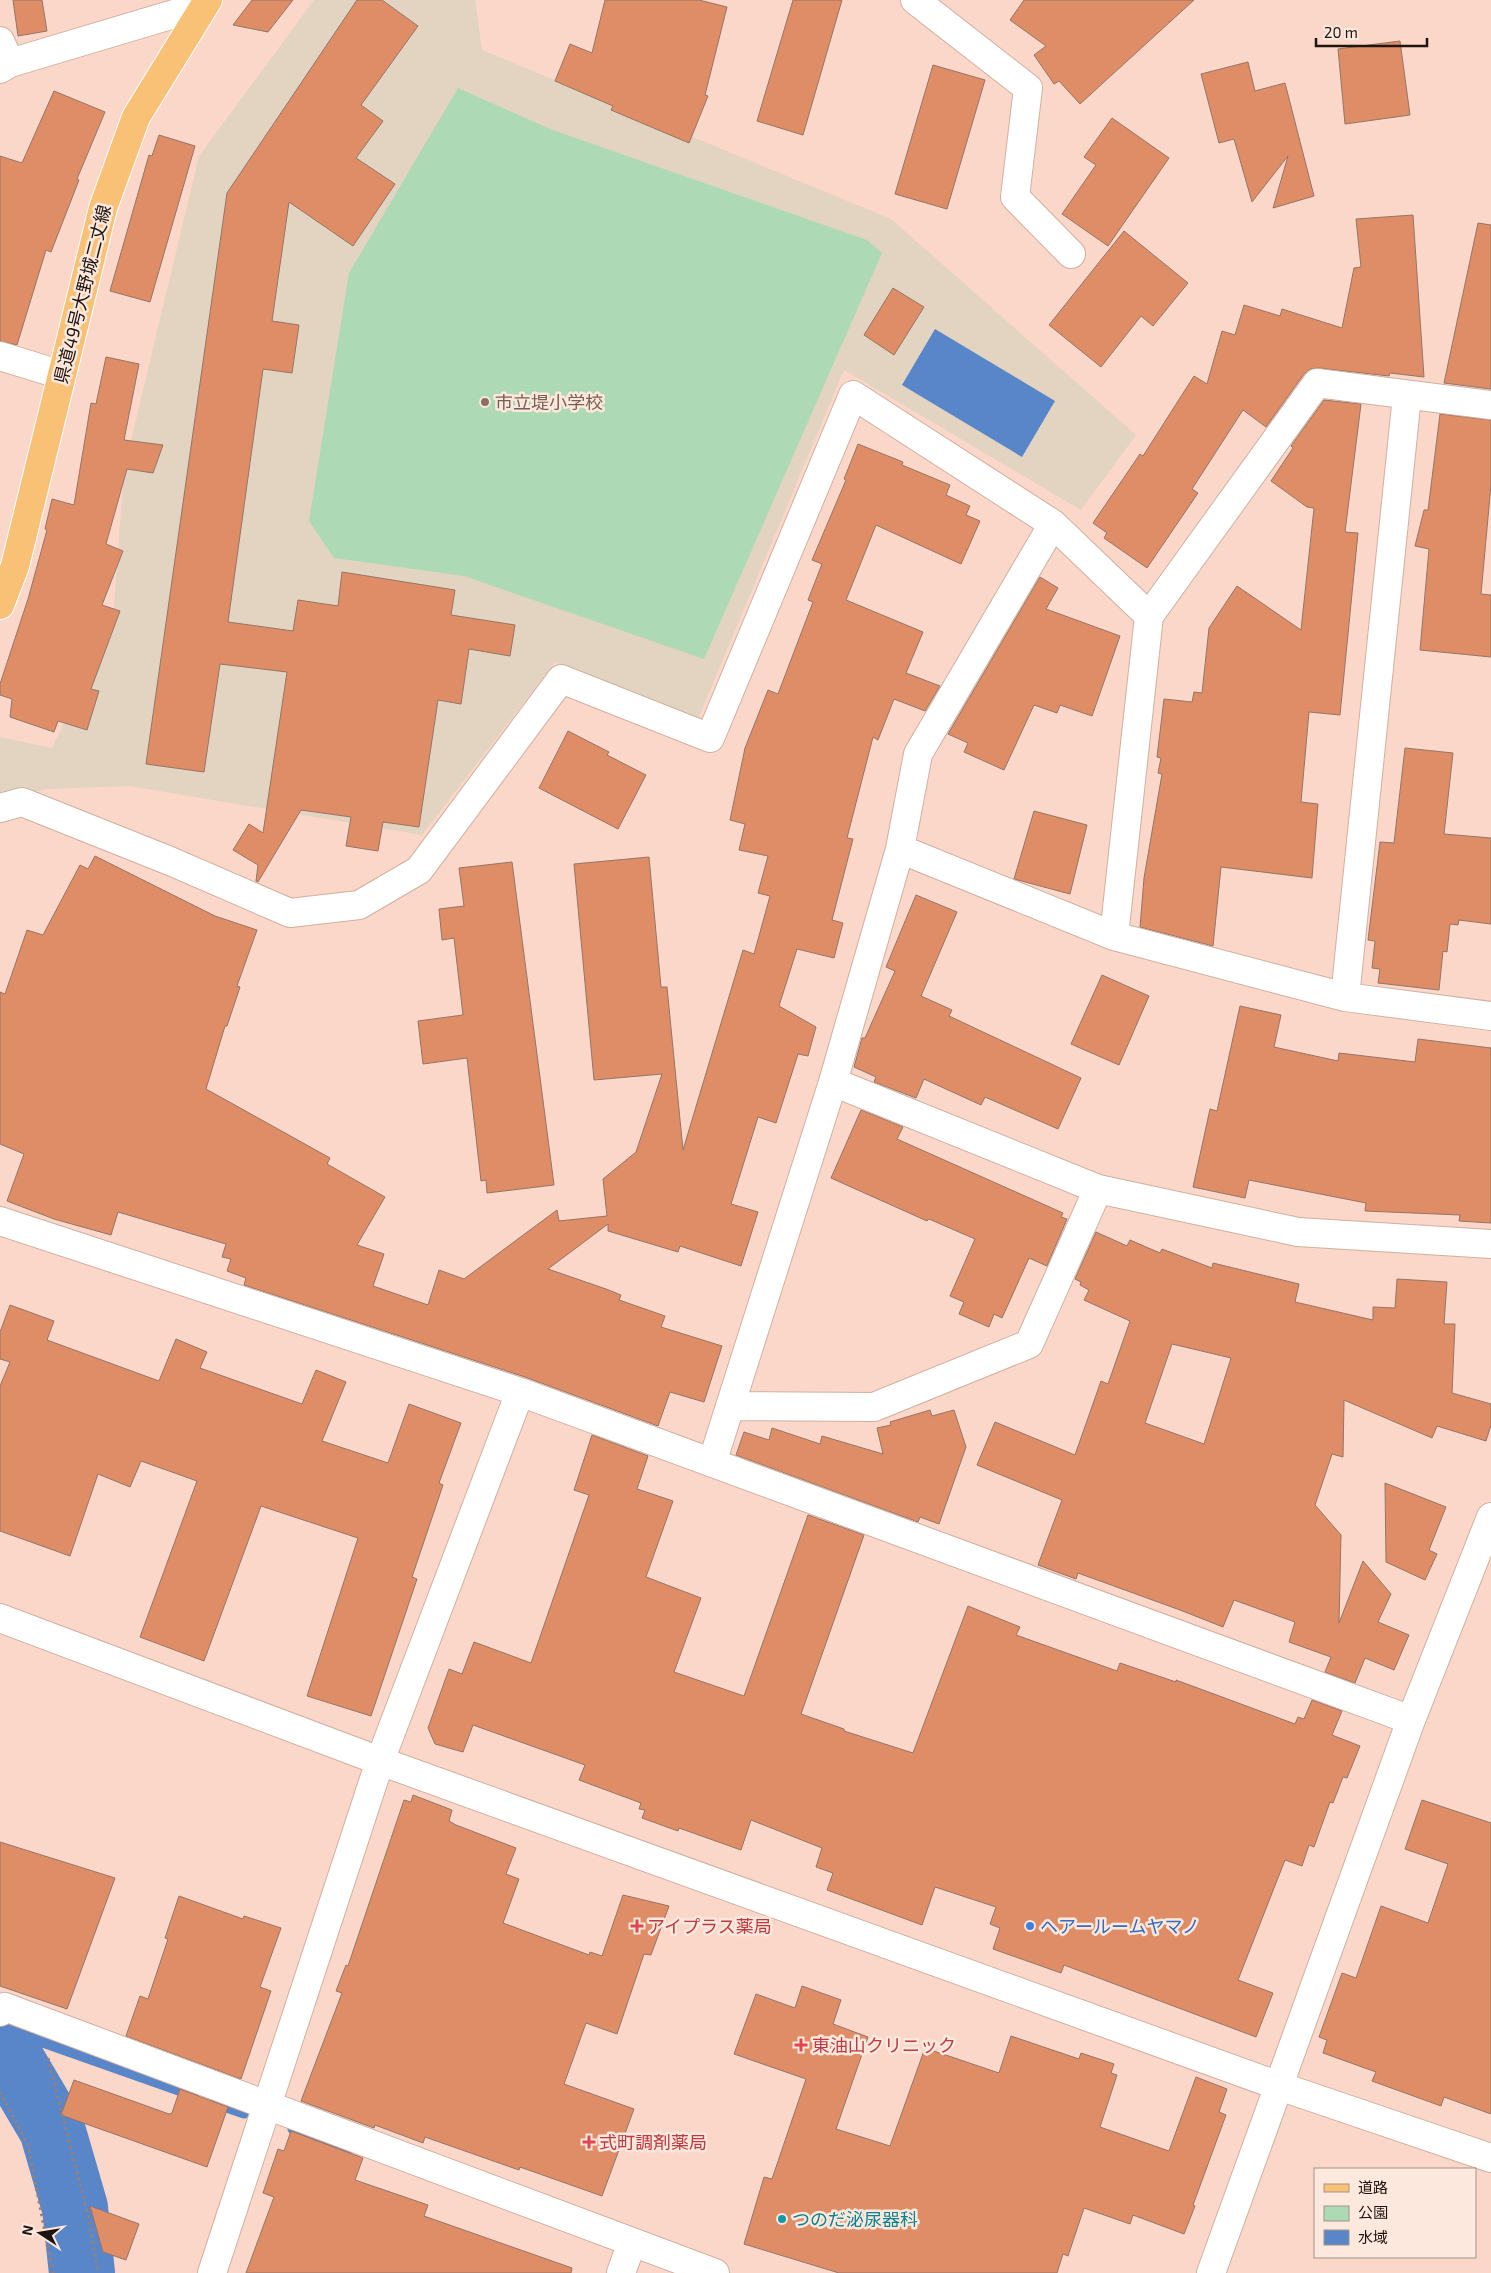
<svg xmlns="http://www.w3.org/2000/svg" width="1491" height="2273" viewBox="0 0 1491 2273" font-family="'Exo 2','Noto Sans JP',sans-serif">
<rect width="100%" height="100%" fill="#fad7c8"/>
<!-- education -->
<path fill="#e3d3c1" d="M 314,0 L 475,0 L 482,50 L 891,219 L 1136,435 L 1081,510 L 844,370 L 698,719 L 555,662 L 422,835 L 130,786 L 47,789 L 0,798 L 0,737 L 52,748 L 113,620 L 124,470 L 199,156 Z"/>
<!-- green -->
<path fill="#addab4" d="M 458,88 L 550,129 L 867,240 L 882,253 L 704,659 L 464,576 L 334,558 L 309,521 L 349,273 Z"/>
<!-- water -->
<path fill="#5986c9" d="M 935,329 L 1055,401 L 1022,457 L 902,385 Z"/>
<g fill="none" stroke-linecap="round" stroke-linejoin="round">
<!-- stream -->
<path stroke="#5986c9" stroke-width="11" d="M 4,2048 L 23,2035 L 193,2095
M 215,2103 L 244,2113
M 293,2129 L 346,2152"/>
<!-- river -->
<path stroke="#5986c9" stroke-width="66" d="M 0,2041 L 52,2129 L 75,2208 L 82,2273"/>
</g>
<!-- building -->
<path fill="#df8d67" stroke="#947567" fill-rule="evenodd" d="M 13,0 L 42,0 L 47,31 L 18,36 Z
M 252,0 L 293,0 L 268,32 L 233,25 Z
M 357,0 L 382,0 L 418,26 L 361,105 L 383,121 L 356,158 L 395,184 L 353,246 L 289,202 L 272,321 L 299,325 L 292,373 L 263,369 L 228,622 L 293,631 L 298,600 L 338,606 L 342,572 L 455,590 L 451,615 L 515,625 L 510,656 L 469,649 L 461,704 L 438,700 L 419,827 L 383,822 L 378,851 L 346,846 L 351,817 L 301,810 L 258,882 L 256,881 L 258,865 L 233,850 L 249,824 L 263,833 L 287,672 L 220,664 L 204,772 L 146,764 L 227,193 Z
M 605,0 L 699,0 L 727,7 L 705,95 L 708,96 L 689,143 L 611,110 L 613,106 L 555,81 L 570,44 L 592,53 Z
M 793,0 L 842,0 L 803,135 L 757,121 Z
M 1024,0 L 1194,0 L 1080,104 L 1059,81 L 1054,84 L 1034,55 L 1046,46 L 1010,20 Z
M 1400,41 L 1410,115 L 1345,124 L 1338,49 Z
M 1248,62 L 1255,91 L 1285,83 L 1314,196 L 1273,208 L 1288,156 L 1252,202 L 1234,139 L 1219,143 L 1201,74 Z
M 933,65 L 985,80 L 947,209 L 895,194 Z
M 54,91 L 105,112 L 77,179 L 79,180 L 51,252 L 46,250 L 17,345 L 0,341 L 0,156 L 22,163 Z
M 1112,118 L 1169,158 L 1108,246 L 1062,214 L 1096,165 L 1084,157 Z
M 159,135 L 195,146 L 150,302 L 110,291 L 149,155 L 152,156 Z
M 1413,215 L 1424,377 L 1390,373 L 1389,376 L 1319,368 L 1310,369 L 1304,374 L 1266,427 L 1243,410 L 1192,489 L 1198,493 L 1147,568 L 1104,538 L 1107,533 L 1093,523 L 1140,454 L 1143,456 L 1194,376 L 1207,384 L 1222,331 L 1235,335 L 1244,305 L 1280,316 L 1282,309 L 1342,328 L 1354,268 L 1361,267 L 1356,219 Z
M 1478,223 L 1491,225 L 1491,389 L 1444,383 Z
M 1124,231 L 1188,283 L 1153,326 L 1141,316 L 1101,367 L 1049,325 Z
M 893,288 L 924,307 L 894,355 L 864,335 Z
M 106,357 L 139,364 L 124,440 L 163,445 L 153,473 L 127,469 L 106,544 L 123,551 L 102,605 L 120,611 L 91,689 L 99,691 L 87,730 L 58,721 L 54,732 L 10,717 L 12,699 L 0,695 L 0,684 L 28,599 L 47,530 L 45,529 L 52,499 L 74,505 L 91,403 L 96,404 Z
M 1324,400 L 1361,404 L 1345,532 L 1358,533 L 1340,715 L 1309,712 L 1301,802 L 1318,804 L 1312,878 L 1221,867 L 1213,946 L 1140,927 L 1144,878 L 1162,774 L 1158,773 L 1161,758 L 1157,757 L 1164,699 L 1192,702 L 1194,692 L 1202,693 L 1209,628 L 1237,586 L 1301,630 L 1314,508 L 1307,507 L 1271,481 L 1293,448 L 1291,446 Z
M 1440,414 L 1491,420 L 1491,485 L 1481,594 L 1491,595 L 1491,657 L 1420,650 L 1429,549 L 1415,546 L 1424,510 L 1428,510 Z
M 858,444 L 903,462 L 902,465 L 950,485 L 946,495 L 970,506 L 966,515 L 980,521 L 961,564 L 876,525 L 846,600 L 923,632 L 906,673 L 940,686 L 925,711 L 894,699 L 878,740 L 873,737 L 847,838 L 853,839 L 832,920 L 843,923 L 834,958 L 797,949 L 779,1006 L 816,1027 L 808,1056 L 798,1054 L 776,1123 L 758,1117 L 731,1204 L 758,1212 L 741,1266 L 680,1246 L 678,1252 L 608,1231 L 608,1224 L 548,1269 L 606,1289 L 621,1295 L 619,1300 L 665,1316 L 661,1327 L 722,1346 L 704,1402 L 670,1392 L 658,1426 L 525,1377 L 244,1285 L 246,1278 L 227,1271 L 231,1259 L 222,1257 L 226,1244 L 118,1212 L 111,1235 L 54,1219 L 7,1201 L 24,1154 L 0,1144 L 0,992 L 5,994 L 27,930 L 43,935 L 80,865 L 88,869 L 95,856 L 215,916 L 257,930 L 237,986 L 240,987 L 227,1026 L 225,1026 L 206,1089 L 330,1158 L 327,1164 L 385,1197 L 357,1245 L 384,1254 L 373,1286 L 428,1305 L 439,1270 L 464,1279 L 557,1210 L 559,1221 L 607,1216 L 603,1179 L 636,1152 L 662,1074 L 594,1080 L 574,864 L 649,857 L 661,987 L 667,987 L 683,1150 L 743,950 L 754,954 L 770,896 L 758,893 L 768,856 L 739,850 L 745,824 L 730,820 L 745,748 L 768,690 L 778,694 L 813,602 L 808,600 L 822,564 L 812,560 L 846,480 L 844,479 Z
M 1040,577 L 1058,588 L 1046,609 L 1120,636 L 1092,716 L 1060,705 L 1057,713 L 1034,705 L 1004,770 L 964,752 L 968,743 L 948,734 Z
M 568,731 L 609,752 L 607,755 L 646,775 L 618,829 L 539,788 Z
M 1405,748 L 1453,753 L 1444,834 L 1491,838 L 1491,924 L 1459,920 L 1458,925 L 1450,924 L 1447,952 L 1443,951 L 1439,990 L 1378,983 L 1380,969 L 1372,968 L 1375,941 L 1368,940 L 1380,842 L 1394,843 Z
M 1034,811 L 1087,825 L 1070,894 L 1014,879 Z
M 512,862 L 554,1185 L 487,1193 L 486,1180 L 481,1181 L 467,1058 L 423,1064 L 418,1021 L 463,1015 L 454,938 L 442,940 L 439,909 L 464,906 L 459,868 Z
M 916,895 L 957,912 L 921,996 L 952,1010 L 949,1016 L 1081,1078 L 1058,1129 L 985,1097 L 981,1105 L 924,1079 L 916,1098 L 874,1082 L 876,1077 L 854,1067 L 862,1038 L 865,1038 L 895,971 L 886,967 Z
M 1102,975 L 1149,996 L 1119,1065 L 1071,1044 Z
M 1240,1006 L 1281,1015 L 1274,1047 L 1338,1061 L 1339,1053 L 1415,1062 L 1418,1039 L 1491,1048 L 1491,1223 L 1459,1221 L 1460,1215 L 1365,1211 L 1366,1203 L 1249,1180 L 1245,1198 L 1193,1187 L 1210,1109 L 1217,1111 Z
M 861,1110 L 903,1127 L 897,1139 L 1063,1213 L 1061,1217 L 1067,1219 L 1047,1266 L 1029,1258 L 1002,1318 L 994,1314 L 989,1327 L 959,1314 L 964,1302 L 950,1296 L 975,1239 L 929,1219 L 927,1221 L 831,1178 Z
M 1096,1232 L 1127,1246 L 1130,1240 L 1160,1253 L 1162,1249 L 1212,1268 L 1213,1263 L 1299,1284 L 1295,1302 L 1373,1320 L 1373,1307 L 1395,1308 L 1397,1279 L 1447,1282 L 1444,1324 L 1455,1324 L 1452,1393 L 1491,1404 L 1491,1425 L 1486,1441 L 1437,1426 L 1432,1438 L 1344,1400 L 1343,1457 L 1332,1454 L 1315,1505 L 1341,1535 L 1339,1623 L 1363,1561 L 1391,1594 L 1378,1622 L 1409,1635 L 1394,1670 L 1365,1658 L 1355,1683 L 1325,1672 L 1331,1657 L 1289,1642 L 1295,1622 L 1234,1600 L 1223,1627 L 1180,1610 L 1078,1573 L 1076,1579 L 1038,1565 L 1062,1500 L 977,1465 L 995,1422 L 1075,1455 L 1101,1381 L 1108,1384 L 1130,1321 L 1084,1300 L 1089,1290 L 1080,1285 L 1081,1282 L 1075,1279 ZM 1172,1344 L 1231,1358 L 1204,1444 L 1145,1423 Z
M 10,1305 L 54,1321 L 47,1340 L 159,1381 L 176,1339 L 207,1352 L 200,1368 L 302,1404 L 316,1370 L 346,1382 L 322,1441 L 388,1463 L 409,1404 L 461,1423 L 439,1483 L 443,1485 L 412,1577 L 417,1579 L 371,1716 L 307,1696 L 358,1538 L 261,1506 L 204,1661 L 140,1637 L 197,1481 L 141,1461 L 130,1487 L 98,1474 L 70,1556 L 0,1531 L 0,1386 L 10,1362 L 0,1359 L 0,1332 Z
M 930,1410 L 932,1416 L 954,1410 L 966,1447 L 939,1524 L 920,1517 L 918,1522 L 736,1455 L 744,1432 L 769,1440 L 772,1428 L 820,1444 L 822,1436 L 883,1454 L 877,1428 L 891,1425 L 890,1422 Z
M 592,1435 L 648,1456 L 637,1489 L 673,1501 L 646,1577 L 701,1598 L 674,1672 L 744,1696 L 808,1515 L 864,1535 L 801,1714 L 844,1729 L 844,1731 L 913,1753 L 968,1606 L 1020,1627 L 1016,1635 L 1117,1671 L 1120,1663 L 1176,1682 L 1176,1680 L 1295,1724 L 1298,1717 L 1304,1719 L 1312,1700 L 1342,1711 L 1332,1735 L 1360,1746 L 1347,1778 L 1343,1777 L 1333,1803 L 1330,1802 L 1314,1847 L 1309,1845 L 1302,1866 L 1285,1860 L 1238,1980 L 1273,1993 L 1256,2037 L 1064,1965 L 1061,1973 L 993,1949 L 1000,1928 L 990,1924 L 996,1907 L 935,1887 L 922,1925 L 827,1890 L 833,1873 L 816,1867 L 822,1848 L 751,1820 L 741,1850 L 679,1828 L 678,1831 L 642,1818 L 645,1810 L 639,1809 L 641,1803 L 579,1780 L 585,1765 L 473,1725 L 463,1752 L 435,1744 L 428,1728 L 449,1669 L 462,1674 L 474,1642 L 531,1663 L 589,1495 L 574,1490 Z
M 1385,1483 L 1446,1507 L 1429,1550 L 1437,1554 L 1425,1580 L 1386,1562 Z
M 413,1795 L 452,1810 L 449,1821 L 456,1825 L 516,1848 L 506,1874 L 519,1879 L 503,1923 L 589,1955 L 590,1952 L 602,1956 L 623,1895 L 669,1906 L 651,1955 L 644,1954 L 617,2034 L 586,2023 L 564,2084 L 634,2109 L 602,2196 L 520,2167 L 519,2170 L 425,2137 L 423,2143 L 375,2125 L 374,2128 L 301,2101 L 342,1993 L 336,1991 L 346,1965 L 348,1966 L 404,1800 L 411,1802 Z
M 1422,1800 L 1491,1823 L 1491,2114 L 1444,2097 L 1441,2106 L 1372,2081 L 1376,2072 L 1323,2053 L 1327,2040 L 1319,2037 L 1342,1973 L 1356,1978 L 1381,1906 L 1428,1923 L 1448,1864 L 1405,1849 Z
M 0,1842 L 115,1878 L 67,2009 L 0,1986 Z
M 179,1896 L 243,1919 L 244,1916 L 281,1928 L 260,1987 L 271,1991 L 241,2079 L 126,2036 L 140,1996 L 148,1999 L 168,1939 L 165,1938 Z
M 802,1986 L 841,2000 L 833,2024 L 868,2037 L 836,2129 L 890,2146 L 925,2048 L 999,2073 L 1011,2036 L 1079,2059 L 1081,2053 L 1114,2064 L 1111,2073 L 1117,2075 L 1100,2127 L 1169,2151 L 1196,2077 L 1227,2089 L 1219,2112 L 1226,2115 L 1193,2205 L 1195,2206 L 1184,2234 L 1133,2215 L 1130,2224 L 1084,2208 L 1068,2256 L 1063,2254 L 1057,2273 L 839,2273 L 744,2244 L 764,2177 L 772,2179 L 806,2079 L 734,2054 L 756,1994 L 795,2008 Z
M 74,2080 L 169,2114 L 172,2113 L 180,2089 L 228,2107 L 207,2167 L 61,2115 Z
M 291,2131 L 363,2158 L 355,2180 L 428,2205 L 424,2216 L 572,2268 L 571,2273 L 246,2273 L 274,2197 L 263,2193 L 278,2149 L 284,2151 Z
M 90,2206 L 139,2224 L 126,2260 L 103,2252 Z"/>
<g fill="none" stroke-linecap="round" stroke-linejoin="round">
<defs>
<path id="minor" d="M 915,0 L 1028,88 L 1015,197 L 1071,254
M 0,41 L 10,63
M 0,69 L 10,63 L 204,5
M 0,356 L 62,375
M 0,808 L 22,802 L 170,861 L 290,913 L 359,905 L 419,870 L 561,679 L 710,738 L 853,395 L 1053,524 L 1149,616 L 1317,383 L 1491,405
M 900,849 L 1114,936 L 1345,997 L 1491,1016
M 1114,936 L 1149,616
M 1345,997 L 1407,396
M 833,1082 L 900,849 L 918,754 L 1053,524
M 0,1221 L 520,1392 L 1411,1720
M 730,1406 L 874,1407 L 1029,1344 L 1098,1189
M 712,1463 L 833,1082 L 1098,1189 L 1298,1232 L 1491,1244
M 0,1618 L 380,1761 L 1279,2086 L 1491,2158
M 0,2012 L 5,2007 L 715,2273
M 212,2273 L 380,1761 L 520,1392
M 621,2273 L 632,2242
M 1211,2273 L 1411,1720 L 1491,1517"/>
<path id="major" d="M 0,605 L 15,566 L 103,208 L 136,117 L 208,0"/>
</defs>
<!-- minor casing -->
<use href="#minor" stroke="#d1b0a1" stroke-width="30"/>
<!-- major casing -->
<use href="#major" stroke="#fff" stroke-width="30"/>
<!-- path -->
<path stroke="#988075" stroke-width="3" stroke-dasharray="2.5 4" stroke-linecap="butt" d="M 48,2058 L 88,2215 L 98,2273
M 0,2092 L 28,2145 L 53,2273"/>
<!-- minor -->
<use href="#minor" stroke="#fff" stroke-width="28"/>
<!-- major -->
<use href="#major" stroke="#f8c176" stroke-width="28"/>
</g>
<!-- markers -->
<circle fill="#8d6e63" stroke="#fde8de" stroke-width="2" cx="485" cy="402" r="5"/>
<g fill="#e0444e" stroke="#fde8de" stroke-width="2">
<path d="M634.5 1918.5h5v5h5v5h-5v5h-5v-5h-5v-5h5z"/>
<path d="M798.5 2037.5h5v5h5v5h-5v5h-5v-5h-5v-5h5z"/>
<path d="M586.5 2134.5h5v5h5v5h-5v5h-5v-5h-5v-5h5z"/>
</g>
<circle fill="#3f7fe0" stroke="#fde8de" stroke-width="2" cx="1030" cy="1926" r="5"/>
<circle fill="#0f9aa8" stroke="#fde8de" stroke-width="2" cx="782" cy="2219" r="5"/>
<g text-anchor="middle" dominant-baseline="central" stroke-width="5" stroke-linejoin="round" paint-order="stroke">
<!-- street labels -->
<g font-size="18" fill="#1f140e" stroke="#fde8de">
<text transform="translate(82 294) rotate(-76)">県道49号大野城二丈線</text>
</g>
<!-- education labels -->
<g font-size="18" fill="#785e54" stroke="#fde8de" text-anchor="start">
<text x="495" y="402">市立堤小学校</text>
</g>
<!-- health labels -->
<g font-size="18" fill="#be3a42" stroke="#fde8de" text-anchor="start">
<text x="647" y="1926">アイプラス薬局</text>
<text x="812" y="2045">東油山クリニック</text>
<text x="599" y="2142">式町調剤薬局</text>
</g>
<!-- shop labels -->
<g font-size="18" fill="#366cbe" stroke="#fde8de" text-anchor="start">
<text x="1040" y="1926">ヘアールームヤマノ</text>
</g>
<!-- culture labels -->
<g font-size="18" fill="#0d838f" stroke="#fde8de" text-anchor="start">
<text x="792" y="2219">つのだ泌尿器科</text>
</g>
</g>
<!-- legend -->
<rect x="1314" y="2168" width="162" height="90" fill="#fde8de" stroke="#a4938b"/>
<rect x="1324" y="2184" width="25" height="8" fill="#f8c176" stroke="#a4938b"/>
<text x="1358" y="2193" font-size="15" fill="#1f140e">道路</text>
<rect x="1324" y="2206" width="25" height="15" fill="#addab4" stroke="#a4938b"/>
<text x="1358" y="2218" font-size="15" fill="#1f140e">公園</text>
<rect x="1324" y="2230" width="25" height="15" fill="#5986c9" stroke="#a4938b"/>
<text x="1358" y="2243" font-size="15" fill="#1f140e">水域</text>
<!-- north arrow -->
<g transform="translate(40 2233) rotate(282)" stroke="#fde8de" stroke-width="4" paint-order="stroke">
<path d="M0-4L9 19L0 12L-9 19Z" fill="#1f140e"/>
<text y="-8" font-size="14" font-weight="bold" text-anchor="middle" fill="#1f140e">N</text>
</g>
<!-- scale -->
<path d="M1316 38v8h111v-8" fill="none" stroke="#1f140e" stroke-width="2.5"/>
<text x="1324" y="38" font-size="15" fill="#1f140e" stroke="#fde8de" stroke-width="4" paint-order="stroke">20 m</text>
</svg>
